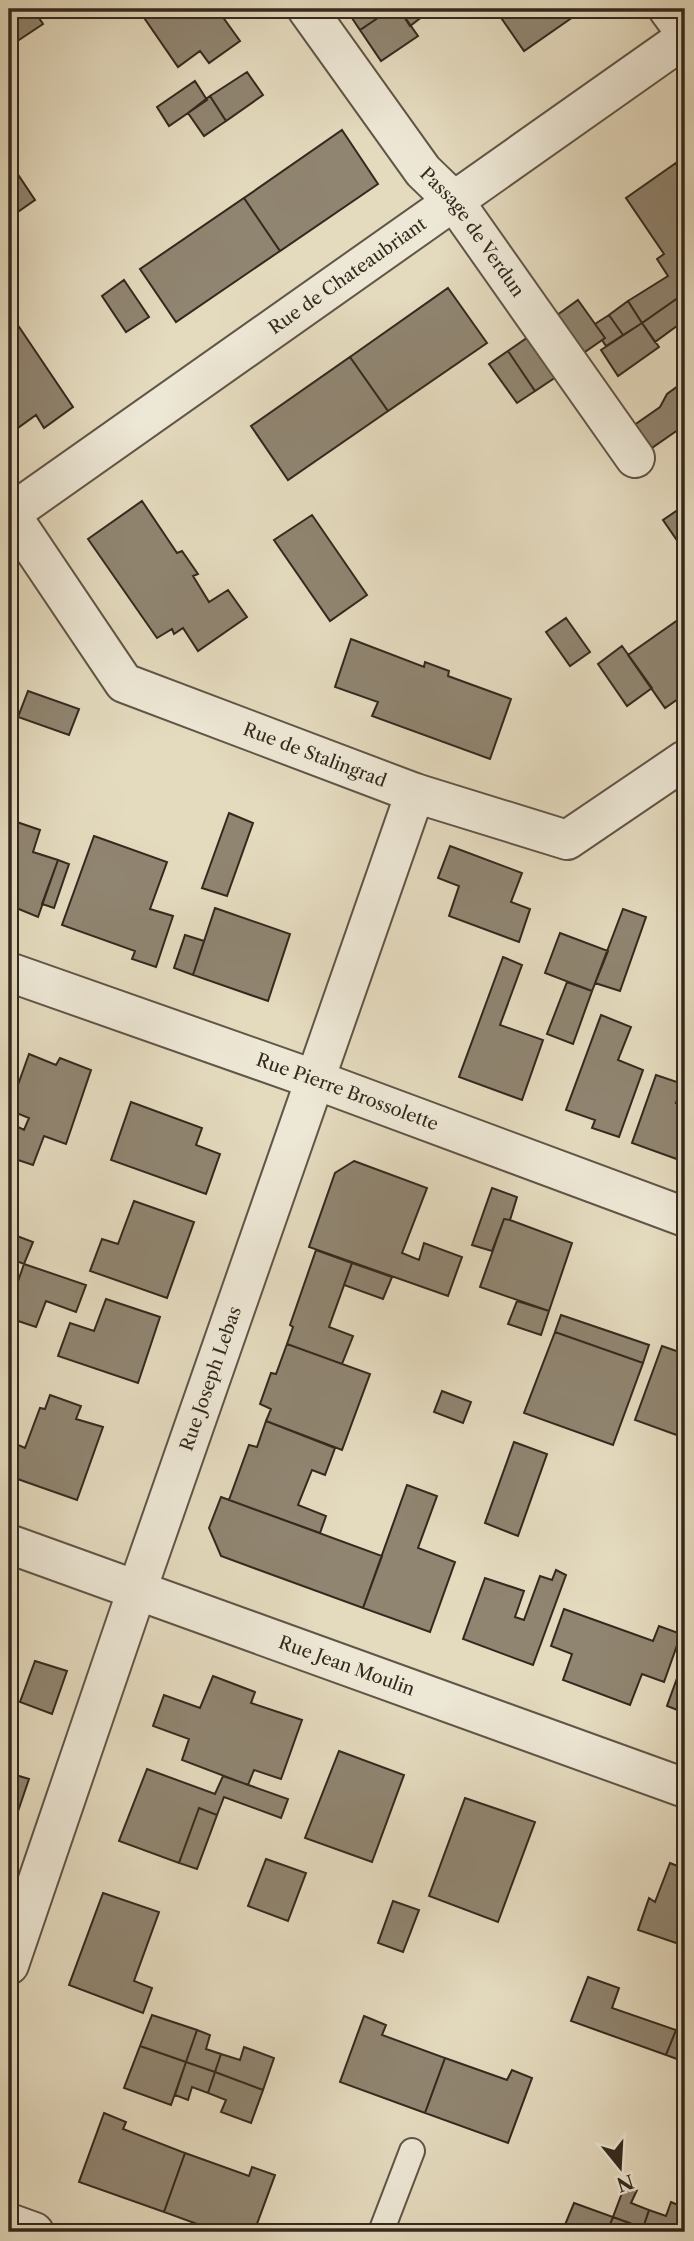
<svg xmlns="http://www.w3.org/2000/svg" width="694" height="2241" viewBox="0 0 694 2241" font-family="'Libre Caslon Text',serif">
<rect width="100%" height="100%" fill="#e4dabe"/>
<filter id="stains"><feTurbulence type="fractalNoise" baseFrequency=".00286" numOctaves="4"/><feColorMatrix values="0 0 0 0 .2 0 0 0 0 .09 0 0 0 0 .02 0 0 0 .5 -.17"/></filter>
<radialGradient id="worn" r=".72"><stop offset=".6" stop-color="#630" stop-opacity="0"/><stop offset="1" stop-color="#630" stop-opacity=".3"/></radialGradient>
<!-- building -->
<path fill="#908571" stroke="#34291e" stroke-width="2" d="M 9,9 L 33,9 L 43,24 L 13,44 L 9,39 Z
M 138,9 L 217,9 L 240,41 L 209,63 L 200,51 L 178,67 Z
M 346,9 L 391,9 L 360,30 Z
M 391,9 L 399,9 L 418,36 L 381,61 L 360,30 Z
M 399,9 L 424,9 L 427,13 L 410,26 Z
M 495,9 L 567,9 L 573,17 L 524,51 Z
M 247,72 L 263,95 L 226,121 L 210,96 Z
M 195,81 L 207,100 L 169,126 L 157,107 Z
M 210,96 L 226,121 L 204,136 L 188,113 Z
M 342,130 L 378,184 L 280,251 L 244,198 Z
M 9,161 L 35,200 L 9,218 Z
M 676,163 L 685,177 L 685,293 L 642,323 L 628,301 L 668,276 L 657,259 L 664,254 L 626,198 Z
M 244,198 L 280,251 L 176,322 L 140,269 Z
M 124,280 L 149,317 L 126,332 L 102,296 Z
M 448,288 L 487,343 L 388,411 L 350,357 Z
M 685,293 L 685,320 L 655,342 L 642,323 Z
M 578,300 L 605,338 L 579,356 L 553,318 Z
M 628,301 L 642,323 L 623,335 L 609,315 Z
M 9,312 L 73,407 L 44,428 L 36,415 L 15,430 L 9,422 Z
M 609,315 L 623,335 L 606,346 L 602,340 L 605,338 L 595,324 Z
M 642,323 L 659,347 L 618,376 L 601,350 Z
M 534,333 L 562,373 L 535,391 L 508,351 Z
M 508,351 L 535,391 L 517,403 L 489,364 Z
M 350,357 L 388,411 L 288,480 L 251,426 Z
M 685,381 L 685,425 L 646,452 L 630,428 L 660,407 L 667,394 Z
M 142,501 L 177,553 L 182,551 L 198,574 L 193,576 L 209,602 L 228,590 L 247,617 L 198,651 L 183,628 L 174,634 L 172,629 L 157,638 L 88,539 Z
M 685,505 L 685,552 L 663,520 Z
M 312,515 L 367,595 L 330,621 L 274,540 Z
M 685,615 L 685,694 L 665,708 L 628,655 Z
M 566,618 L 590,652 L 570,666 L 546,632 Z
M 351,639 L 424,667 L 425,662 L 449,671 L 448,676 L 511,699 L 490,759 L 372,716 L 378,702 L 335,687 Z
M 622,646 L 652,688 L 627,706 L 598,664 Z
M 28,691 L 79,709 L 69,735 L 18,717 Z
M 229,813 L 253,823 L 227,896 L 202,888 Z
M 11,820 L 40,830 L 33,852 L 58,860 L 38,917 L 9,905 L 9,827 Z
M 94,836 L 167,862 L 150,909 L 173,916 L 156,967 L 132,959 L 135,951 L 62,925 Z
M 450,846 L 522,873 L 511,902 L 530,909 L 519,942 L 449,916 L 459,886 L 438,878 Z
M 58,860 L 69,864 L 54,908 L 42,904 Z
M 215,908 L 290,934 L 268,1001 L 193,975 Z
M 623,909 L 646,917 L 620,991 L 595,983 Z
M 560,933 L 608,951 L 592,991 L 545,973 Z
M 185,935 L 204,941 L 193,975 L 174,968 Z
M 503,957 L 522,965 L 500,1025 L 543,1040 L 522,1100 L 459,1077 Z
M 567,982 L 592,991 L 573,1044 L 547,1034 Z
M 601,1015 L 631,1027 L 618,1060 L 643,1070 L 619,1137 L 592,1128 L 595,1120 L 566,1110 Z
M 29,1054 L 56,1065 L 60,1058 L 91,1070 L 66,1144 L 44,1136 L 33,1165 L 9,1157 L 9,1133 L 12,1124 L 24,1130 L 29,1118 L 9,1110 Z
M 656,1075 L 683,1084 L 676,1103 L 685,1105 L 685,1162 L 632,1143 Z
M 131,1102 L 202,1128 L 196,1145 L 220,1154 L 206,1194 L 111,1160 Z
M 354,1161 L 427,1188 L 402,1253 L 419,1260 L 424,1243 L 462,1257 L 448,1296 L 309,1247 L 335,1173 Z
M 492,1188 L 517,1197 L 510,1220 L 504,1219 L 492,1251 L 472,1245 Z
M 134,1201 L 194,1222 L 167,1298 L 90,1271 L 102,1239 L 118,1244 Z
M 504,1219 L 510,1220 L 572,1243 L 549,1311 L 480,1287 Z
M 9,1233 L 33,1242 L 24,1264 L 9,1258 Z
M 316,1250 L 352,1263 L 329,1327 L 353,1336 L 342,1364 L 287,1344 L 293,1327 L 290,1325 Z
M 352,1263 L 392,1277 L 383,1299 L 344,1285 Z
M 24,1264 L 86,1285 L 76,1312 L 46,1301 L 36,1327 L 9,1318 L 9,1307 Z
M 106,1299 L 160,1317 L 138,1383 L 58,1356 L 70,1323 L 94,1331 Z
M 517,1301 L 549,1311 L 541,1335 L 508,1324 Z
M 561,1315 L 649,1345 L 643,1363 L 555,1332 Z
M 555,1332 L 643,1363 L 613,1445 L 524,1413 Z
M 287,1344 L 370,1374 L 342,1450 L 266,1421 L 271,1409 L 260,1404 L 271,1373 L 276,1374 Z
M 662,1346 L 685,1354 L 685,1438 L 635,1420 Z
M 442,1391 L 471,1402 L 463,1423 L 434,1412 Z
M 50,1395 L 81,1406 L 76,1419 L 103,1427 L 77,1500 L 9,1476 L 9,1441 L 25,1448 L 40,1408 L 45,1409 Z
M 266,1421 L 335,1448 L 325,1475 L 312,1470 L 298,1505 L 326,1516 L 320,1533 L 229,1500 L 249,1445 L 257,1447 Z
M 514,1442 L 547,1454 L 518,1536 L 485,1523 Z
M 407,1485 L 437,1496 L 418,1548 L 455,1562 L 430,1632 L 363,1608 Z
M 221,1497 L 382,1556 L 363,1608 L 221,1556 L 209,1528 Z
M 556,1570 L 566,1575 L 533,1665 L 463,1639 L 485,1578 L 524,1591 L 515,1617 L 524,1620 L 540,1576 L 552,1580 Z
M 564,1609 L 653,1641 L 659,1626 L 681,1634 L 664,1682 L 642,1674 L 630,1705 L 563,1680 L 572,1654 L 551,1646 Z
M 685,1656 L 685,1713 L 667,1706 Z
M 35,1661 L 67,1671 L 52,1714 L 20,1702 Z
M 213,1676 L 255,1692 L 251,1703 L 302,1720 L 281,1779 L 254,1770 L 248,1785 L 182,1760 L 189,1739 L 153,1726 L 164,1695 L 200,1708 Z
M 339,1751 L 404,1775 L 372,1862 L 305,1838 Z
M 147,1769 L 215,1794 L 223,1776 L 288,1799 L 281,1818 L 224,1797 L 217,1815 L 199,1808 L 179,1863 L 119,1841 Z
M 9,1773 L 29,1779 L 15,1820 L 9,1818 Z
M 465,1798 L 535,1822 L 498,1922 L 429,1896 Z
M 199,1808 L 217,1815 L 197,1869 L 179,1863 Z
M 266,1859 L 306,1873 L 288,1921 L 248,1906 Z
M 670,1863 L 685,1869 L 685,1946 L 638,1930 L 649,1898 L 655,1902 Z
M 103,1893 L 159,1912 L 134,1981 L 152,1988 L 143,2013 L 69,1985 Z
M 393,1901 L 419,1910 L 403,1952 L 378,1943 Z
M 588,1977 L 619,1988 L 612,2008 L 676,2030 L 666,2055 L 571,2021 Z
M 152,2015 L 197,2030 L 186,2062 L 140,2046 Z
M 364,2016 L 386,2025 L 382,2035 L 445,2058 L 425,2113 L 340,2082 Z
M 197,2030 L 210,2035 L 206,2049 L 221,2054 L 215,2072 L 186,2062 Z
M 676,2030 L 685,2034 L 685,2062 L 666,2055 Z
M 140,2046 L 186,2062 L 171,2105 L 124,2088 Z
M 244,2047 L 274,2058 L 263,2090 L 215,2072 L 221,2054 L 240,2060 Z
M 445,2058 L 507,2080 L 512,2070 L 532,2078 L 508,2143 L 425,2113 Z
M 186,2062 L 215,2072 L 208,2093 L 192,2087 L 188,2100 L 175,2095 Z
M 215,2072 L 263,2090 L 251,2123 L 221,2112 L 226,2100 L 208,2093 Z
M 104,2113 L 126,2122 L 123,2129 L 185,2153 L 164,2212 L 79,2182 Z
M 185,2153 L 249,2176 L 252,2167 L 275,2175 L 254,2232 L 219,2232 L 164,2212 Z
M 625,2185 L 637,2190 L 631,2203 L 649,2210 L 643,2228 L 613,2217 Z
M 671,2202 L 685,2208 L 676,2232 L 655,2232 L 643,2228 L 649,2210 L 666,2216 Z
M 574,2203 L 613,2217 L 607,2232 L 562,2232 Z
M 613,2217 L 643,2228 L 642,2232 L 607,2232 Z"/>
<g fill="none" stroke-linecap="round" stroke-linejoin="round">
<defs>
<path id="service" d="M 381,2232 L 412,2151"/>
<g id="minor">
<path id="s1" d="M 307,9 L 423,171 L 454,201 L 635,458"/>
<path d="M 668,9 L 685,32"/>
<path id="s2" d="M 9,512 L 124,683 L 415,793 L 567,840 L 685,760"/>
<path id="s3" d="M 10,514 L 685,38"/>
<path id="s4" d="M 9,972 L 316,1080 L 685,1217"/>
<path id="s5" d="M 9,1544 L 685,1788"/>
<path id="s6" d="M 9,1965 L 137,1590 L 415,793"/>
<path d="M 9,2223 L 34,2232"/>
</g>
</defs>
<!-- service casing -->
<use href="#service" stroke="#605546" stroke-width="28"/>
<!-- minor casing -->
<use href="#minor" stroke="#605546" stroke-width="42"/>
<!-- service -->
<use href="#service" stroke="#ede7d5" stroke-width="24"/>
<!-- minor -->
<use href="#minor" stroke="#ede7d5" stroke-width="38"/>
</g>
<g text-anchor="middle" dominant-baseline="central" stroke-width="6" stroke-linejoin="round" paint-order="stroke">
<!-- street labels -->
<g font-size="18" fill="#34291e" stroke="#ede7d5">
<text stroke="none"><textPath href="#s1" startOffset="278">Passage de Verdun</textPath></text>
<text stroke="none"><textPath href="#s3" startOffset="413">Rue de Chateaubriant</textPath></text>
<text stroke="none"><textPath href="#s2" startOffset="410">Rue de Stalingrad</textPath></text>
<text stroke="none"><textPath href="#s4" startOffset="359">Rue Pierre Brossolette</textPath></text>
<text stroke="none"><textPath href="#s6" startOffset="620">Rue Joseph Lebas</textPath></text>
<text stroke="none"><textPath href="#s5" startOffset="359">Rue Jean Moulin</textPath></text>
</g>
</g>
<!-- margin -->
<rect width="694" height="2241" fill="none" stroke="#e4dabe" stroke-width="35"/>
<rect x="10" y="10" width="673" height="2220" fill="none" stroke="#34291e" stroke-width="3.5"/>
<rect x="18" y="18" width="659" height="2206" fill="none" stroke="#34291e" stroke-width="2"/>
<!-- north arrow -->
<g transform="translate(620 2167) rotate(162)" stroke="#ede7d5" stroke-width="5" paint-order="stroke">
<path d="M0-5L12 26L0 18L-12 26Z" fill="#34291e"/>
<text y="-10" font-size="19" font-weight="bold" text-anchor="middle" fill="#34291e">N</text>
</g>
<rect width="100%" height="100%" filter="url(#stains)"/>
<rect width="100%" height="100%" fill="url(#worn)"/>
</svg>
